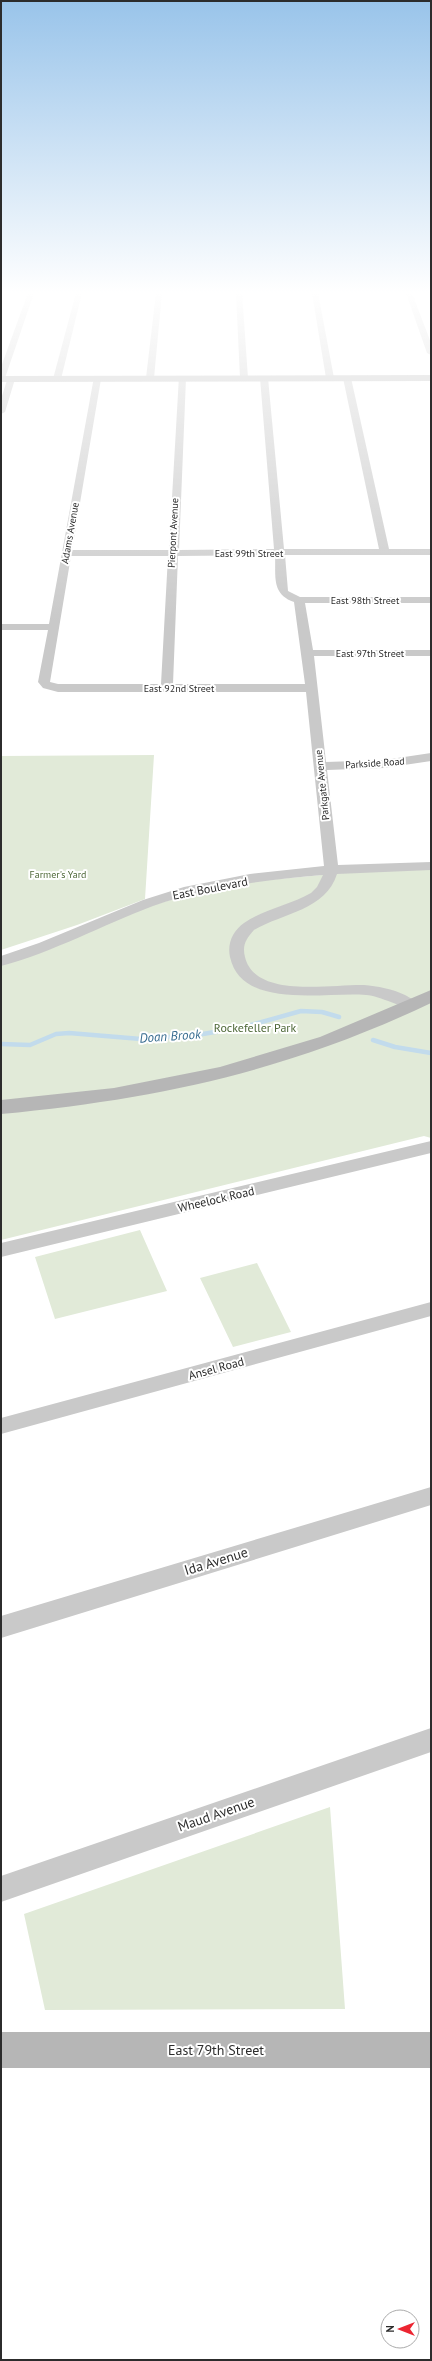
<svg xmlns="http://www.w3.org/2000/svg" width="432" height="2361" viewBox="0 0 432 2361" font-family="'PT Sans',sans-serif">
<rect width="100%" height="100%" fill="#fff"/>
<!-- green -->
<path fill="#e1ead8" d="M 154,755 L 145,899 L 77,925 L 1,950 L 1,756 Z
M 431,865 L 431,1138 L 424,1136 L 1,1240 L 1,960 L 117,916 L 224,884 Z
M 140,1230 L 167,1291 L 55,1319 L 35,1257 Z
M 257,1263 L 291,1332 L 233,1347 L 200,1278 Z
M 330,1807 L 345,2009 L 45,2010 L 24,1914 Z"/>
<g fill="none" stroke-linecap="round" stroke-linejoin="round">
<!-- stream -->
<path stroke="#c2dbec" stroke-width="4.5" d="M 373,1040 L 395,1047 L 431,1053
M 1,1044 L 30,1045 L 56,1034 L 69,1033 L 141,1039 L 197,1035 L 244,1027 L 301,1011 L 322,1012 L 339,1017"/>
<!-- minor -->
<path fill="#c9c9c9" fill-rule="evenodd" d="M 28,293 L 34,293 L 5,378 L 1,380 L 1,367 Z
M 76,293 L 82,293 L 61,379 L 57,381 L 53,379 Z
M 156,293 L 162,293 L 154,378 L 150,380 L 146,378 Z
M 236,293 L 242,293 L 248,378 L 244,380 L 240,378 Z
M 312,293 L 318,293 L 334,378 L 330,380 L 326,378 Z
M 406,293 L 412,293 L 431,343 L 431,355 L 427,353 Z
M 179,376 L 186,378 L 179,550 L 274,549 L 260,378 L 264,376 L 268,378 L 284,549 L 379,549 L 343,378 L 347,376 L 351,378 L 389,549 L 431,549 L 431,555 L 285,555 L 288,591 L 300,597 L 431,597 L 431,603 L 305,603 L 313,650 L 431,650 L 431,656 L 314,656 L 326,762 L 384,760 L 431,753 L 431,761 L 384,768 L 327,770 L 338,865 L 431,862 L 431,870 L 337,874 C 326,910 283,913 254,930 C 246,939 242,945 245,957 C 255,999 332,984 364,985 C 377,986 393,989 405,995 C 410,998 416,1000 420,1005 L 418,1008 C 406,1011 382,996 366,995 C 327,991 242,1011 230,957 C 227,943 233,931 244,923 C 264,909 290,905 311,893 L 317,887 L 323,875 C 265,880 208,887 153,906 C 102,925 54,952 1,966 L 1,956 L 39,943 L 143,900 L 184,887 L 250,874 L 324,866 L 306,692 L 58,692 L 43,688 L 38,682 L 48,630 L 1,630 L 1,624 L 49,624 L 94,377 L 101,379 L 72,550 L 169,550 ZM 275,555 C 276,576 271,594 294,602 L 305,684 L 173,684 L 178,556 ZM 71,556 L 168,556 L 161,684 L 58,684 L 50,682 Z
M 8,377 L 15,379 L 5,412 L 1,414 L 1,399 Z
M 431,1141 L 431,1153 L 1,1257 L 1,1243 Z
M 431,1302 L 431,1316 L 1,1434 L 1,1418 Z
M 431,1487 L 431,1505 L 1,1638 L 1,1616 Z
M 431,1728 L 431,1752 L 1,1902 L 1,1876 Z"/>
<!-- secondary -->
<path fill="#b6b6b6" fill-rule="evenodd" d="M 431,375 L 431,381 L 1,382 L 1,376 Z
M 431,990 L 431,1003 C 288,1071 158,1099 1,1114 L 1,1100 L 114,1088 L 220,1067 L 320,1037 Z
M 1,2032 L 431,2032 L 431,2068 L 1,2068 Z"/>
</g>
<!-- sky -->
<linearGradient id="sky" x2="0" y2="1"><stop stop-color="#99c4ea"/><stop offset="0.47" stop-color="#fff"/><stop offset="1" stop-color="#fff" stop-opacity="0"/></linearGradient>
<rect width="432" height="623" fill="url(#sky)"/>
<g text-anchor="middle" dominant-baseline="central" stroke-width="4" stroke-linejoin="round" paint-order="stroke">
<!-- far-street labels -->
<g font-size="10" fill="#2c2c2c" stroke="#fff">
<text transform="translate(70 533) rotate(-80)">Adams Avenue</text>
<text transform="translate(173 533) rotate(-87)">Pierpont Avenue</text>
<text x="249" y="553">East 99th Street</text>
<text x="365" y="600">East 98th Street</text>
<text x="370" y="653">East 97th Street</text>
<text x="179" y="688">East 92nd Street</text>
<text transform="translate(375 763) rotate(-4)">Parkside Road</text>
<text transform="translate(322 785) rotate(-96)">Parkgate Avenue</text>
</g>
<!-- far-park labels -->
<g font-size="10" fill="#4e6838" stroke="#fff">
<text x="58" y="874">Farmer's Yard</text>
</g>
<!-- street labels -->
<g font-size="12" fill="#2c2c2c" stroke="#fff">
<text transform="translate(210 888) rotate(-11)">East Boulevard</text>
<text transform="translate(216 1199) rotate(-13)">Wheelock Road</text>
<text transform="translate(216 1368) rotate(-15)">Ansel Road</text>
</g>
<!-- park labels -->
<g font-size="12" fill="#4e6838" stroke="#fff">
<text x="255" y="1027">Rockefeller Park</text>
</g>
<!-- water labels -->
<g font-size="13" font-style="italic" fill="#376c90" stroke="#fff">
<text transform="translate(170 1036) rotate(-4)">Doan Brook</text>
</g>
<!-- near-street labels -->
<g font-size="14" fill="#2c2c2c" stroke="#fff">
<text transform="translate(216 1561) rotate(-17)">Ida Avenue</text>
<text transform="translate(216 1814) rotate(-19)">Maud Avenue</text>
<text x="216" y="2050">East 79th Street</text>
</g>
</g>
<!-- border -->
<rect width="432" height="2361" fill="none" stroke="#2c2c2c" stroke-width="4"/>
<!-- north arrow -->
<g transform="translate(400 2329) rotate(270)"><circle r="19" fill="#ffffff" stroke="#ababab"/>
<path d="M0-3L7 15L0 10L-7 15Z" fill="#ec2531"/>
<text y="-6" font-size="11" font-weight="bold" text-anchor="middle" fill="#2c2c2c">N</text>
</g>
</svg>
